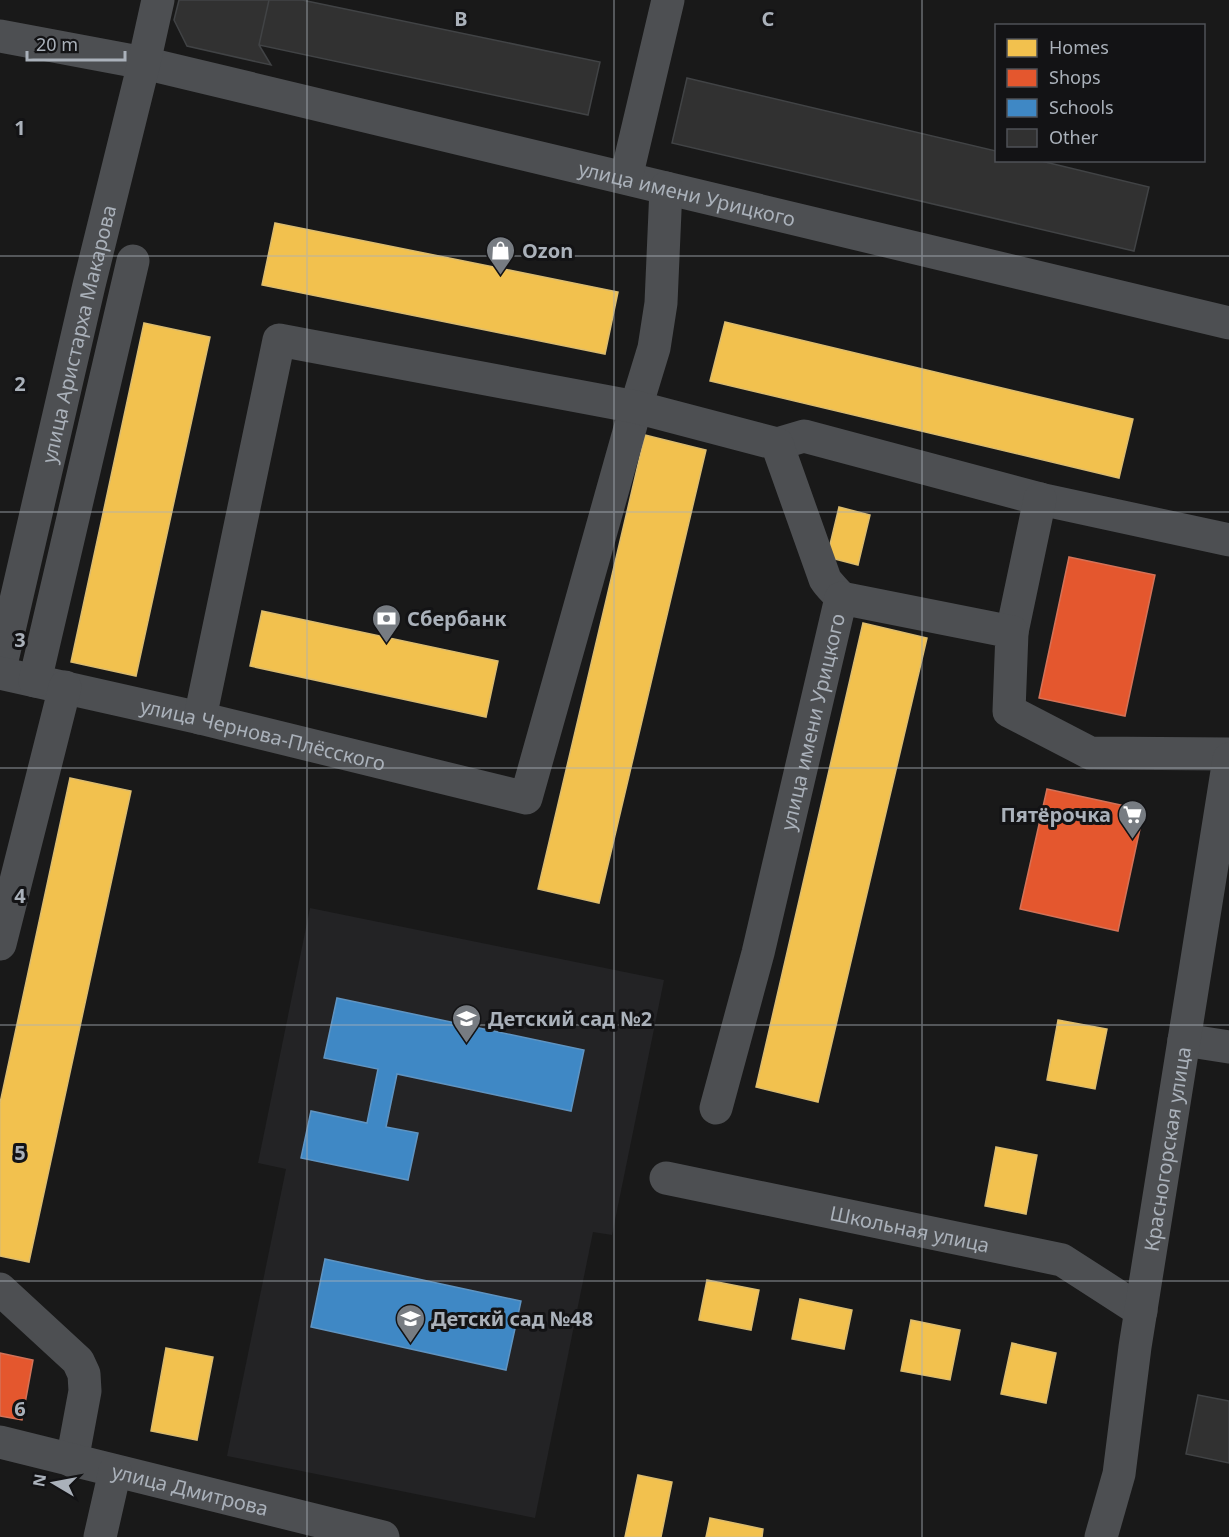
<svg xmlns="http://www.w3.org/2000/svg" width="1229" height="1537" viewBox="0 0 1229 1537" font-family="'Noto Sans',sans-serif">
<rect width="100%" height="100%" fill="#191919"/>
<!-- built -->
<path fill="#232325" d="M 310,908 L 664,980 L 612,1235 L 593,1232 L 535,1518 L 227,1456 L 286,1169 L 258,1163 Z"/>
<!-- homes -->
<path fill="#f2c14e" stroke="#dcbc6e" stroke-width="1.5" d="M 275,223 L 618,292 L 605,354 L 262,285 Z
M 725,322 L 1133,419 L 1119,478 L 710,381 Z
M 144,323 L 210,337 L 136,676 L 71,662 Z
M 645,435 L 706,450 L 599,903 L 538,889 Z
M 839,507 L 870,515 L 858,565 L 827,557 Z
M 262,611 L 498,661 L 486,717 L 250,666 Z
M 863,623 L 927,638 L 818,1102 L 756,1087 Z
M 70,778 L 131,791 L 29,1262 L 0,1256 L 0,1103 Z
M 1058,1020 L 1107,1029 L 1095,1089 L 1047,1080 Z
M 996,1147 L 1037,1155 L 1026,1214 L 985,1206 Z
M 707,1280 L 759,1290 L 751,1330 L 699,1320 Z
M 800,1299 L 852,1310 L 844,1349 L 792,1339 Z
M 911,1320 L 960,1330 L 950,1380 L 901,1371 Z
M 1012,1343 L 1056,1353 L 1046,1403 L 1001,1394 Z
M 166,1348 L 213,1357 L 197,1440 L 151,1431 Z
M 638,1475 L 672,1482 L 661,1537 L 625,1537 Z
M 710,1518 L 763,1529 L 762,1537 L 706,1537 Z"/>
<!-- shops -->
<path fill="#e4572e" stroke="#d37258" stroke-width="1.5" d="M 1069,557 L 1155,575 L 1125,716 L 1039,698 Z
M 1047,789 L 1144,810 L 1118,931 L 1020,909 Z
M 0,1353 L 33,1360 L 22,1420 L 0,1416 Z"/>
<!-- schools -->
<path fill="#3f88c5" stroke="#5f94c2" stroke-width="1.5" d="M 337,998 L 584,1050 L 571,1111 L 397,1074 L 386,1127 L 418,1133 L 408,1180 L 301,1158 L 311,1111 L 367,1123 L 378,1069 L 324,1058 Z
M 325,1259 L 521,1301 L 506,1370 L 311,1327 Z"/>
<!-- building -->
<path fill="#313131" stroke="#414345" stroke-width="1.5" d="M 179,0 L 269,0 L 259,45 L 271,65 L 187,46 L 174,20 Z
M 269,0 L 302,0 L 600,62 L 588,115 L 259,45 Z
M 687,78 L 996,151 L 996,160 L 1037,160 L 1149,187 L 1134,251 L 672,143 Z
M 1198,1395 L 1229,1401 L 1229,1463 L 1186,1454 Z"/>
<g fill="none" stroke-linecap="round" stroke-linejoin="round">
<!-- minor -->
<g stroke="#4d4f52" stroke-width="33">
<path id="s1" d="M 0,36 L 144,63 L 1229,323"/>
<path d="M 626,178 L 668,0"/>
<path d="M 777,444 L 804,436 L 1040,499 L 1229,540"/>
<path d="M 1012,632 L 1040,499"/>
<path id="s2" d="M 0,669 L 89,285 L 144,63 L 158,0"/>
<path id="s3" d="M 0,673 L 200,718 L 526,798 L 636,407 L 654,348 L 661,303 L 666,188"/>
<path d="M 35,681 L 133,261"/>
<path d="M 200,718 L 279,340 L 636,407 L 777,444 L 825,579 C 830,587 836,591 841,598"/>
<path d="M 0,944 L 65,687"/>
<path d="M 1184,1040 L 1229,1047"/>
<path id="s4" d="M 716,1108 L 758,953 L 841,598 L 1012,632 L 1009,711 L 1090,753 L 1229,754"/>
<path id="s5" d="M 666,1178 L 1062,1260 L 1141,1311"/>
<path d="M 0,1289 L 78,1361 L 84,1374 L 85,1391 L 72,1461"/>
<path id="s6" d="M 0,1442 L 383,1537"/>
<path d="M 100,1537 L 115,1471"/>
<path id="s7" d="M 1101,1537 L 1119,1474 L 1135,1347 L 1229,759"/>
</g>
</g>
<!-- grid -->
<path fill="none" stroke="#aab1ba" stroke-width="1.5" stroke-opacity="0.55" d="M 307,0 L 307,1537M 614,0 L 614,1537M 922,0 L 922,1537M 0,256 L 1229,256M 0,512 L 1229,512M 0,768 L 1229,768M 0,1025 L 1229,1025M 0,1281 L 1229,1281"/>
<!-- icons -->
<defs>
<symbol id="shop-pin" viewBox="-11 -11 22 30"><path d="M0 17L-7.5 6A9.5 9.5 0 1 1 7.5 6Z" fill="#777c82" stroke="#131315"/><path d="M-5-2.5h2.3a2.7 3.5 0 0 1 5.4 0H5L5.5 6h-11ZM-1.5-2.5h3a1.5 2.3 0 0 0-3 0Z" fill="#fff"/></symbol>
<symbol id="bank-pin" viewBox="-11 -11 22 30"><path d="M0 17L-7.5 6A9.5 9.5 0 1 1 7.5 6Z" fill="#777c82" stroke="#131315"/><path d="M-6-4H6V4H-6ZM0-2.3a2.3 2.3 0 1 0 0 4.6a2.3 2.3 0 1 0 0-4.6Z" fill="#fff"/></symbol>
<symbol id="supermarket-pin" viewBox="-11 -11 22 30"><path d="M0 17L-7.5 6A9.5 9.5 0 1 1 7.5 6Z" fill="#777c82" stroke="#131315"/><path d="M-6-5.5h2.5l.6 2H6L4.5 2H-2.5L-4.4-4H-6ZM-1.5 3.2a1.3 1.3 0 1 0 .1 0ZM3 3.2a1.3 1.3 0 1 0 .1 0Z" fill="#fff"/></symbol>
<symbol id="school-pin" viewBox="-11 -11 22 30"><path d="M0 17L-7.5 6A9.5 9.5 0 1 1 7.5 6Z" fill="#777c82" stroke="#131315"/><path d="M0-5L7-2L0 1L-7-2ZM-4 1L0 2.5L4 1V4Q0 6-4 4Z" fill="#fff"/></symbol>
</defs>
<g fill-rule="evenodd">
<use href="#shop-pin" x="484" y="234" width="33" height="45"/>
<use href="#bank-pin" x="370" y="602" width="33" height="45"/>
<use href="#supermarket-pin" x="1116" y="798" width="33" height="45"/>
<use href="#school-pin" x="450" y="1002" width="33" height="45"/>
<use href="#school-pin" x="394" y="1302" width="33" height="45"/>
</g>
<g text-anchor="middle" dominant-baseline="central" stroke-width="6" stroke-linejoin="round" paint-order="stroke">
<!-- street labels -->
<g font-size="20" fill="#aab1ba" stroke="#131315">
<text stroke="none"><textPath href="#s1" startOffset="705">улица имени Урицкого</textPath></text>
<text stroke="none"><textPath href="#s2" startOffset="344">улица Аристарха Макарова</textPath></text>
<text stroke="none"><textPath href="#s4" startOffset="398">улица имени Урицкого</textPath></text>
<text stroke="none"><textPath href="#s3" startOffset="270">улица Чернова-Плёсского</textPath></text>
<text stroke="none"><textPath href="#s7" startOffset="394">Красногорская улица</textPath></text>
<text stroke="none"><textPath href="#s5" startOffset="249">Школьная улица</textPath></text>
<text stroke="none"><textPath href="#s6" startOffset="196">улица Дмитрова</textPath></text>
</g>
<!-- poi labels -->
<g font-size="20" font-weight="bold" fill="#aab1ba" stroke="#131315" text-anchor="start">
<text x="522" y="250">Ozon</text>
<text x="407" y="618">Сбербанк</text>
<text x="1111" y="814" text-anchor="end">Пятёрочка</text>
<text x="488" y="1018">Детский сад №2</text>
<text x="431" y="1318">Детскй сад №48</text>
</g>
</g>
<g font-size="20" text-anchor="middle" font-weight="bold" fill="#aab1ba" stroke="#131315" stroke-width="6" stroke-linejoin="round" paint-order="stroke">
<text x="461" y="26">B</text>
<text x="768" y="26">C</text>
<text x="20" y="135">1</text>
<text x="20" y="391">2</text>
<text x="20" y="647">3</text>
<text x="20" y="903">4</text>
<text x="20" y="1160">5</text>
<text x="20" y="1416">6</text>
</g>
<!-- legend -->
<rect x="995" y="24" width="210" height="138" fill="#131315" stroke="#4f5257" stroke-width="1.5"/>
<rect x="1007" y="39" width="30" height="18" fill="#f2c14e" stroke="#4f5257" stroke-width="1.5"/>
<text x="1049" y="54" font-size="18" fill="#aab1ba">Homes</text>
<rect x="1007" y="69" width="30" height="18" fill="#e4572e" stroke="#4f5257" stroke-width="1.5"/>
<text x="1049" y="84" font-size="18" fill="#aab1ba">Shops</text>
<rect x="1007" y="99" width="30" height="18" fill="#3f88c5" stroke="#4f5257" stroke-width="1.5"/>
<text x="1049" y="114" font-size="18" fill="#aab1ba">Schools</text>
<rect x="1007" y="129" width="30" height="18" fill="#313131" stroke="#4f5257" stroke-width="1.5"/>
<text x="1049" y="144" font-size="18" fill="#aab1ba">Other</text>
<!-- north arrow -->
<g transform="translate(54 1483) rotate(280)" stroke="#131315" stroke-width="4.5" paint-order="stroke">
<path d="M0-4.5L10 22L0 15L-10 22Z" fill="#aab1ba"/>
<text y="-9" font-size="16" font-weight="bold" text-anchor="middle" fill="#aab1ba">N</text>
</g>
<!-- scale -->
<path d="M27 51v9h98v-9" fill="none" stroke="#aab1ba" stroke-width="3"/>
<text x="36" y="51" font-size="18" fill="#aab1ba" stroke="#131315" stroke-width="4.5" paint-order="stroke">20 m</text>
</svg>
